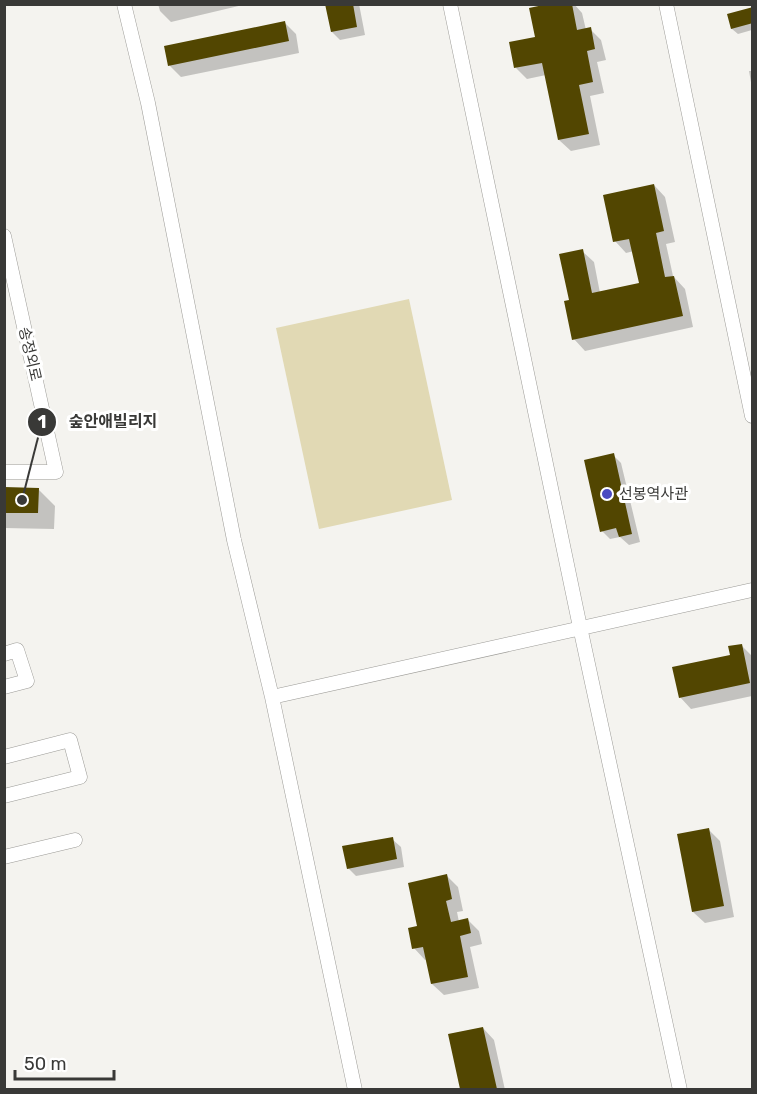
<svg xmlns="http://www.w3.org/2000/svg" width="757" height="1094" viewBox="0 0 757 1094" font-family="Rubik,'Noto Sans KR',sans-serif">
<rect width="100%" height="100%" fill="#f4f3ef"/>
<!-- green -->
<path fill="#e1d9b4" d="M 409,299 L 452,500 L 319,529 L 276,328 Z"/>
<!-- shadow -->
<path fill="#0003" d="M 158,4 L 247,4 L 171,22 L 160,11 Z
M 327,4 L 359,4 L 365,35 L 340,40 L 332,32 Z
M 555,4 L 574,4 L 582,13 L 586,30 L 590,29 L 601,40 L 606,60 L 597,62 L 604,93 L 590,96 L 600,145 L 571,151 L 559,140 L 546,75 L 527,79 L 516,68 L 536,38 Z
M 752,8 L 752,30 L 738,34 L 732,29 L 728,15 Z
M 284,22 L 296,34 L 299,53 L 181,77 L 170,66 L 166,47 Z
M 749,71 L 752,71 L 752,88 Z
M 654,185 L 665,197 L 675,242 L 666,244 L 673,276 L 685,289 L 693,327 L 585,351 L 574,339 L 582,251 L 594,262 L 600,293 L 641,284 L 634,251 L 626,253 L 615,241 Z
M 613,455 L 621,463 L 640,542 L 629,545 L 620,537 L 610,539 L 602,531 Z
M 4,488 L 38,489 L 55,506 L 54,529 L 4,528 Z
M 741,645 L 752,656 L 752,696 L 691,709 L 680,697 L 732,656 Z
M 709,830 L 720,841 L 734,917 L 705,923 L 693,912 Z
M 392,839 L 401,847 L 404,867 L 356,876 L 348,868 Z
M 447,876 L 458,887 L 463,911 L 457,912 L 459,922 L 468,920 L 479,931 L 482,944 L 470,947 L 479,988 L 444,995 L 432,984 L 427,959 L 425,960 L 414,948 L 419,927 Z
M 483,1028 L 494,1040 L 505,1090 L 462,1090 L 450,1035 Z"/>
<!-- building -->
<path fill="#524601" d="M 325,4 L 353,4 L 357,27 L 331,32 Z
M 548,4 L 572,4 L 577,30 L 591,27 L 595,49 L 587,51 L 593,82 L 579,85 L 589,134 L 558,140 L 542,63 L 514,68 L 509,42 L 535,37 L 529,8 Z
M 753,7 L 753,23 L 731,29 L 727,14 Z
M 285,21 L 289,41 L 168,66 L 164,46 Z
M 654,184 L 664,231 L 656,233 L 665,277 L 674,276 L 683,316 L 572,340 L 564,301 L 569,300 L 559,254 L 583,249 L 592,293 L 639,283 L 629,239 L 613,242 L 603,195 Z
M 614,453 L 632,534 L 619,537 L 616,528 L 600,532 L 584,460 Z
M 4,487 L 39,488 L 38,513 L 4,513 Z
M 742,644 L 750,683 L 679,698 L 672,667 L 730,655 L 728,646 Z
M 709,828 L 724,906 L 692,912 L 677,834 Z
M 393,837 L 397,859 L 347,869 L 342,846 Z
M 447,874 L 452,899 L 446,901 L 451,922 L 468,918 L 471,933 L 460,936 L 468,977 L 431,984 L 423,947 L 412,949 L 408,928 L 417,926 L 408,883 Z
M 483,1027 L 497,1089 L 460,1089 L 448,1034 Z"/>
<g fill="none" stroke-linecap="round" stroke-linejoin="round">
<defs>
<path id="minor" d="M 124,4 L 148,103 L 234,540 L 272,697 L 355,1090
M 450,4 L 580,627 L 680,1090
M 666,4 L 752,416
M 4,236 L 56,472 L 4,472
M 4,654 L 17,650 L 27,681 L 4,687
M 272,697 L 752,590
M 4,757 L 70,740 L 80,777 L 4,796
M 4,857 L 75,840"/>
</defs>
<!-- minor casing -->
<use href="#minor" stroke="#9c9b97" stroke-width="15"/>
<!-- minor -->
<use href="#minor" stroke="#fff" stroke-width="14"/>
</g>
<!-- markers -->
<circle fill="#4b4bc1" stroke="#fff" stroke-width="2" cx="607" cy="494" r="6"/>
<g text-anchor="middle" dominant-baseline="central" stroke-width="6" stroke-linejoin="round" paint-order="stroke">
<!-- street labels -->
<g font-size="15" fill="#393937" stroke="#fff">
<text transform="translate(30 354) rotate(77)">송정외로</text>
</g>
<!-- poi labels -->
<g font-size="15" fill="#393937" stroke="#fff" text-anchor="start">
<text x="619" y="494">선봉역사관</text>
</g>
</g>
<!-- callouts -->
<path fill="none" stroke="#393937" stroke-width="2" d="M22 500L42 422"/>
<g fill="#393937" stroke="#fff" stroke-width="2">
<circle cx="22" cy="500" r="6"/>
<circle cx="42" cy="422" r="15"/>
</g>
<g font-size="18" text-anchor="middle" font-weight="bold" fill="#fff">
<text x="42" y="428">1</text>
</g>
<g font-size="16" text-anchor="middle" font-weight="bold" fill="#393937" stroke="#fff" stroke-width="6" stroke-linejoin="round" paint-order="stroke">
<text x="113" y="427">숲안애빌리지</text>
</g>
<!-- border -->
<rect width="757" height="1094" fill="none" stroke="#393937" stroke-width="12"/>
<!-- scale -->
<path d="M15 1070v9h99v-9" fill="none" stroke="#393937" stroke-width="3"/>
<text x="24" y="1070" font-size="18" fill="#393937" stroke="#ffffff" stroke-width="4.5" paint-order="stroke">50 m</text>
</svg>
